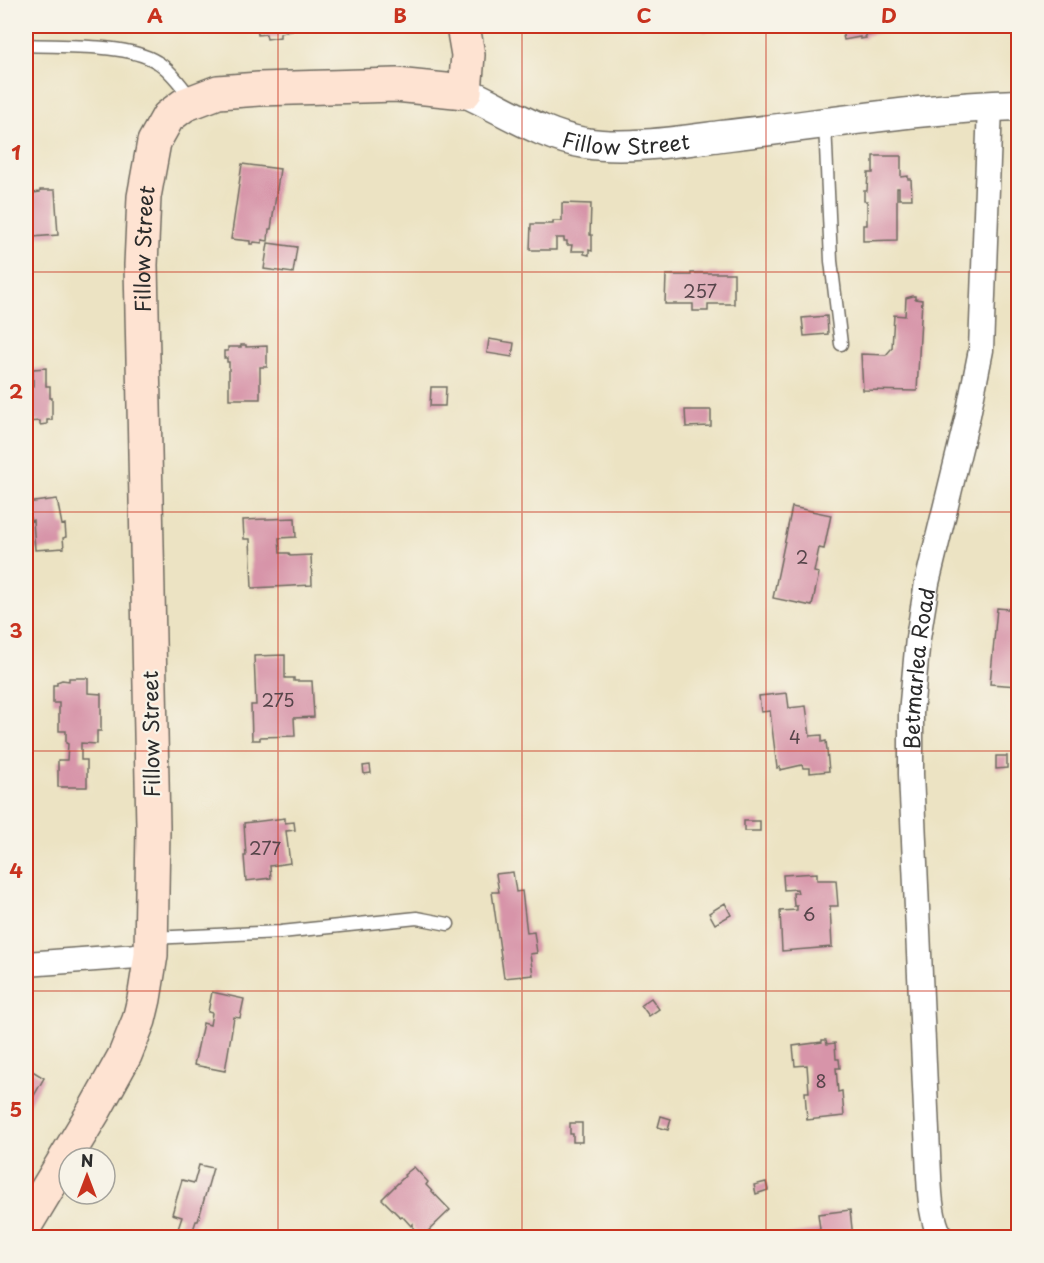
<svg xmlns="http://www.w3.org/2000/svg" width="1044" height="1263" viewBox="0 0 1044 1263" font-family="'Playpen Sans',sans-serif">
<rect width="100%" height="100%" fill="#f7f3e8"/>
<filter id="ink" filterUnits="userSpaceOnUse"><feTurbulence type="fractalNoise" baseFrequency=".0167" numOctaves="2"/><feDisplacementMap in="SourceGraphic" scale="12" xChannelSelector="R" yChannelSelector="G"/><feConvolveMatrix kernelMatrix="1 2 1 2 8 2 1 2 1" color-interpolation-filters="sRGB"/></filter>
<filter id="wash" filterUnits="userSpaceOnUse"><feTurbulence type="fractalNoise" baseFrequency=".008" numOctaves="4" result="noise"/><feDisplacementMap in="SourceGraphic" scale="24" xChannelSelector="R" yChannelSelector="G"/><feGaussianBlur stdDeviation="1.35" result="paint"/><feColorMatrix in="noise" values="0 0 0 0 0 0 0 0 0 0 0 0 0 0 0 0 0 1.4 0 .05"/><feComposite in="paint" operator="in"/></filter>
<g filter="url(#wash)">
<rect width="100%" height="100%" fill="#ece3c3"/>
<g id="blocks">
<!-- building -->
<path fill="#d794a9" d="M 257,26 L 291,26 L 292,31 L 280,33 L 280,37 L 267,39 L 266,34 L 258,35 Z
M 700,26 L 710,26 L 712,27 L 705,32 Z
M 841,26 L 884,26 L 885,31 L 865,36 L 866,38 L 860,39 L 860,37 L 844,40 Z
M 873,156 L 901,156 L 901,177 L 908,176 L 908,179 L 911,179 L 912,199 L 899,199 L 899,188 L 897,188 L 897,240 L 863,241 L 863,225 L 867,225 L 867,201 L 864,201 L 864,191 L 867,191 L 868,173 L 873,173 Z
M 242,164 L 280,169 L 271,229 L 269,229 L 268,241 L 262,240 L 262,243 L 254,242 L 253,244 L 250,244 L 250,241 L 231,239 Z
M 40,190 L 55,190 L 58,235 L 32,237 L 33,248 L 26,249 L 26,220 L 30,220 L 30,212 L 26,212 L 26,194 L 40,192 Z
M 562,203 L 591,204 L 590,235 L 592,235 L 592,251 L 589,250 L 589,255 L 584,254 L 584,251 L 571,251 L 572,245 L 567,245 L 567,241 L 564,241 L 564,238 L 556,238 L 556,250 L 530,250 L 531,224 L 553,224 L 553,221 L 562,221 Z
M 268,243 L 297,247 L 293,273 L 264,269 Z
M 691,273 L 734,273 L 734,304 L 708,304 L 708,311 L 693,311 L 693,304 L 665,304 L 666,275 L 691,275 Z
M 913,296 L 915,296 L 915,299 L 922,300 L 917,391 L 863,390 L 861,354 L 886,355 L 892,348 L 894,315 L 905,316 L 906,298 Z
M 827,316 L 828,334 L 804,336 L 802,318 Z
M 489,339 L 514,343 L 512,357 L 487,353 Z
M 241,345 L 246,345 L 246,347 L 267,346 L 267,367 L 260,367 L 260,399 L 229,399 L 229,362 L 227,362 L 227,358 L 224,358 L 224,351 L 228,351 L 228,347 L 241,347 Z
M 46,368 L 46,386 L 50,386 L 50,398 L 52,398 L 52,420 L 47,420 L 47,424 L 40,425 L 40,421 L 26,422 L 26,387 L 33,386 L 33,369 Z
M 431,387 L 446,387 L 445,406 L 430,406 Z
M 685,410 L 711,410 L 711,426 L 686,427 Z
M 1018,490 L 1018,509 L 1013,507 Z
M 57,499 L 62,525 L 65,524 L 66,537 L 63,538 L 64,548 L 35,550 L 33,520 L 30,521 L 30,515 L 26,516 L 26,503 Z
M 792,507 L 831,515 L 824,549 L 819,548 L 814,572 L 819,573 L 812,606 L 773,598 Z
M 295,518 L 296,537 L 279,538 L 280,553 L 289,553 L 290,556 L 311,555 L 312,585 L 252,588 L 250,539 L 244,539 L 243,520 Z
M 997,608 L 1018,610 L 1018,686 L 990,684 Z
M 285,655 L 285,678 L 294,678 L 294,681 L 312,681 L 314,717 L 294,718 L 295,736 L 260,737 L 260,740 L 252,740 L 251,705 L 256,705 L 254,656 Z
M 69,678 L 88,678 L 88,693 L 101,694 L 101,731 L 97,731 L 97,744 L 81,743 L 81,760 L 87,760 L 87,787 L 58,787 L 58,760 L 67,760 L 68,744 L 66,743 L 66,731 L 59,731 L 59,703 L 53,703 L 53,685 L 57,685 L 57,682 L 62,680 L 69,681 Z
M 787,693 L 789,708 L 806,706 L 810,736 L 822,735 L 822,742 L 826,741 L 829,771 L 810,773 L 810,768 L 803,768 L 802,765 L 780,770 L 780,767 L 777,768 L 770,711 L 761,712 L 759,696 Z
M 996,756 L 1007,756 L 1007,768 L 996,769 Z
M 370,765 L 371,773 L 364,774 L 363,766 Z
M 285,818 L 285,823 L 294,822 L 295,830 L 286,831 L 290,863 L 270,866 L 271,878 L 246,881 L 244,856 L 246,856 L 244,823 Z
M 744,821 L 760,821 L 760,831 L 744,831 Z
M 513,872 L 516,892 L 522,891 L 527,933 L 534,932 L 537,953 L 530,954 L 533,975 L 504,978 L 492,892 L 499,892 L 496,874 Z
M 1018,872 L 1018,885 L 1012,879 Z
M 817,873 L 817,880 L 836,880 L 838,906 L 830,906 L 832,947 L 782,951 L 780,911 L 797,910 L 797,906 L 794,906 L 793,893 L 798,893 L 797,889 L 784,890 L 783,875 Z
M 725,903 L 731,915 L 715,924 L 709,913 Z
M 212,992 L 244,999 L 240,1018 L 234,1017 L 225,1071 L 194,1065 L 203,1023 L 210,1025 L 212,1013 L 208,1012 Z
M 651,998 L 659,1009 L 649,1016 L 641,1005 Z
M 822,1040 L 826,1040 L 827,1044 L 835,1043 L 836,1059 L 839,1059 L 840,1068 L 836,1068 L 838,1092 L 842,1091 L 844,1116 L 807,1120 L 805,1092 L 809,1092 L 807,1065 L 795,1066 L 793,1046 L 822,1042 Z
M 26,1067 L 44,1078 L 28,1106 L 26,1104 Z
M 661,1116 L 671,1119 L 668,1130 L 658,1127 Z
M 570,1123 L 582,1123 L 582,1142 L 573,1142 L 573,1134 L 570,1134 Z
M 199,1165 L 213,1168 L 198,1221 L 196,1221 L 191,1236 L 187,1237 L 177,1232 L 182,1217 L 172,1214 L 182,1180 L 194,1183 Z
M 414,1167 L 428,1182 L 426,1185 L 450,1210 L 424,1235 L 422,1232 L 417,1232 L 413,1228 L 413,1224 L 411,1226 L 402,1216 L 400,1217 L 382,1199 L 405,1176 L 404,1175 Z
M 766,1182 L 768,1190 L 756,1194 L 754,1185 Z
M 850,1210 L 853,1238 L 786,1238 L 785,1235 L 820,1229 L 818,1214 Z"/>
</g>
</g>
<g filter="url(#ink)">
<use href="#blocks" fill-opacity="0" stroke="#6f6b60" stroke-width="1.5"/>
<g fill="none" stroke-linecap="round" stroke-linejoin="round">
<defs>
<path id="service" d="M 26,45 C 62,47 126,43 157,62 C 171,70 182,87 192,99
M 825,123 L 831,261 L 841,344
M 152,938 L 281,932 L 417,918 L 448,924"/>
<g id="minor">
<path d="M 26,964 L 151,955"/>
<path id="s1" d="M 941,1238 C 931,1218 930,1197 929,1176 L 911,774 L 911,713 L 918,638 L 927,583 L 968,415 L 981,350 L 990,106"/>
</g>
<g id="tertiary">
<path id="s2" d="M 465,92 C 505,110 542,136 585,143 C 624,150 682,141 721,136 C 820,125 918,108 1018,105"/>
</g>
<g id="secondary">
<path id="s3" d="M 26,1224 L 94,1111 L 125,1055 L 139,1020 L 144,999 L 151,955 L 153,827 L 141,265 L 144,197 L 154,142 L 168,117 L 184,105 L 218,92 L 259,89 L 396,85 L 465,92 L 468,55 L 463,26"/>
</g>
</defs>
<!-- service casing -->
<use href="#service" stroke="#6f6b60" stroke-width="15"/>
<!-- minor casing -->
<use href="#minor" stroke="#6f6b60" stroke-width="27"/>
<!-- tertiary casing -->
<use href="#tertiary" stroke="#6f6b60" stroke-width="33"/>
<!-- secondary casing -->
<use href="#secondary" stroke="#6f6b60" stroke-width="36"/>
<!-- service -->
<use href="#service" stroke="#fff" stroke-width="12"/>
<!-- minor -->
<use href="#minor" stroke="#fff" stroke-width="24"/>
<!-- tertiary -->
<use href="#tertiary" stroke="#fff" stroke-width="30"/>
<!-- secondary -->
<use href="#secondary" stroke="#fee3d2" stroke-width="33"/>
</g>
</g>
<!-- grid -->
<path fill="none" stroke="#c8321e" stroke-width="1.5" stroke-opacity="0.55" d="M 278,26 L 278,1238M 522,26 L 522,1238M 766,26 L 766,1238M 26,272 L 1018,272M 26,512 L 1018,512M 26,751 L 1018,751M 26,991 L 1018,991"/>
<g text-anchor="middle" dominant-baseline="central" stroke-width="4.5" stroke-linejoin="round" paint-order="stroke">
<!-- number labels -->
<g font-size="18" fill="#56454a">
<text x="700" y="290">257</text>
<text x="802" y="556">2</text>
<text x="278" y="699">275</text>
<text x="795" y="736">4</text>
<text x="265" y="847">277</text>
<text x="809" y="913">6</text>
<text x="821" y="1080">8</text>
</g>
<!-- street labels -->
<g font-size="21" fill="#2b2b2b" stroke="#f7f3e8">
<text stroke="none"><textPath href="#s2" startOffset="172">Fillow Street</textPath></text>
<text stroke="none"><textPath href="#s3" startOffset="1006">Fillow Street</textPath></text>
<text stroke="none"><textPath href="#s1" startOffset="572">Betmarlea Road</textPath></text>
<text transform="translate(150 734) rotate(-91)">Fillow Street</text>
</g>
</g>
<!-- margin -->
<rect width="1044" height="1263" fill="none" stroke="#f7f3e8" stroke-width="66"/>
<!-- north arrow -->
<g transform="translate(87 1176)"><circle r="28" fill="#f7f3e8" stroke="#a5a39c" stroke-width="1.5"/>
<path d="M0-4.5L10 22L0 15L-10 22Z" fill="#c8321e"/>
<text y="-9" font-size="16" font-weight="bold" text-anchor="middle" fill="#2b2b2b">N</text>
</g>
<rect x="33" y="33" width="978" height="1197" fill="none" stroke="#c8321e" stroke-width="2"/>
<g font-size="20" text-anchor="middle" font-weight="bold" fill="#c8321e">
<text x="155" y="23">A</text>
<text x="400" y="23">B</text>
<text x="644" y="23">C</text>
<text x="889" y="23">D</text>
<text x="16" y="160">1</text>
<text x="16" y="399">2</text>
<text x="16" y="638">3</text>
<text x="16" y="878">4</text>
<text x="16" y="1117">5</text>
</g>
</svg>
